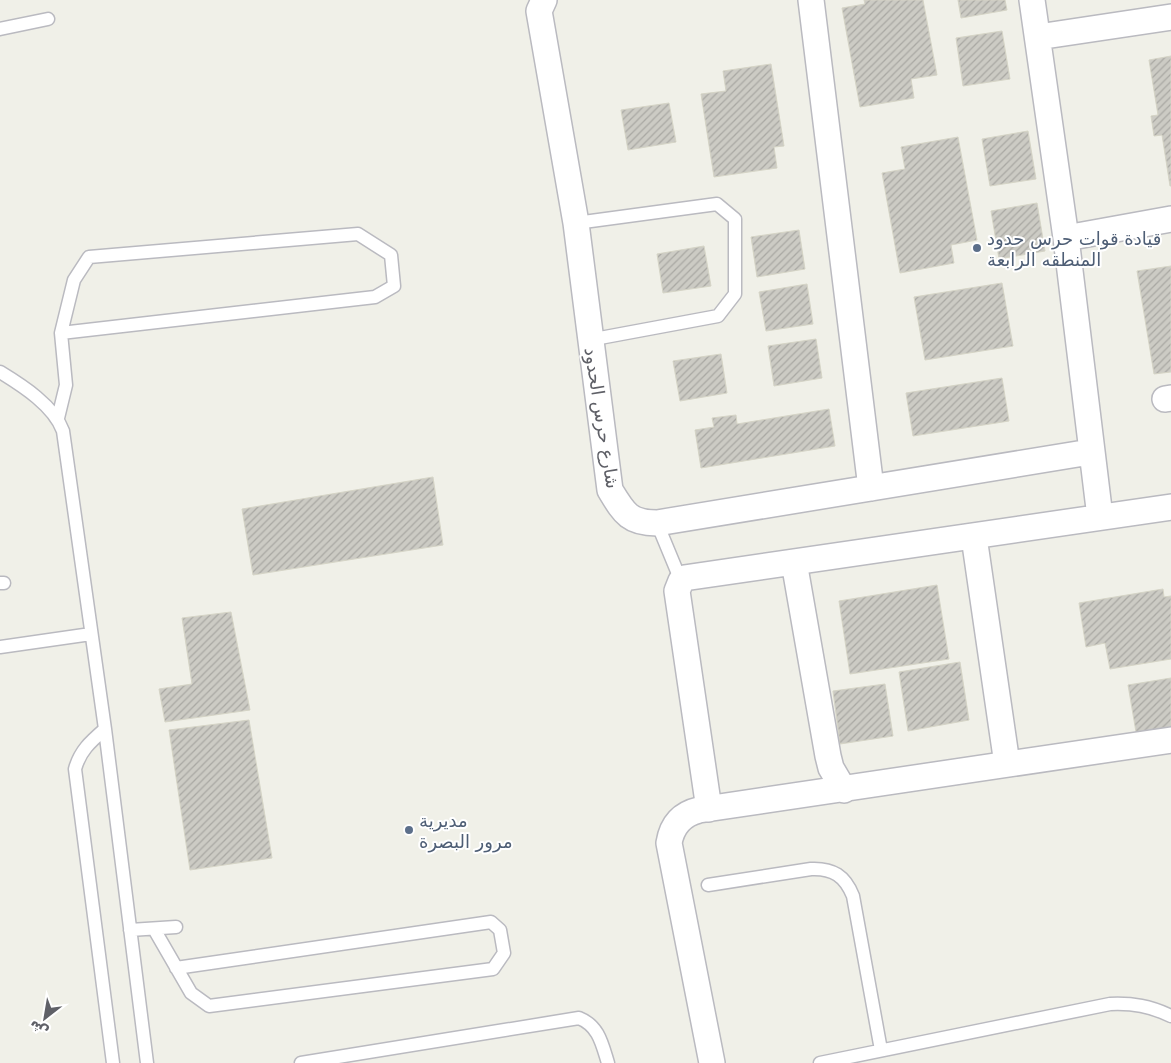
<svg xmlns="http://www.w3.org/2000/svg" width="1171" height="1063" viewBox="0 0 1171 1063" font-family="'DejaVu Sans','Noto Sans Arabic',sans-serif">
<defs>
<pattern id="building-hatch" width="6" height="6" patternUnits="userSpaceOnUse" patternTransform="scale(1.25)"><rect width="6" height="6" fill="#cccbc4"/><path d="M-1 1l2-2M0 6l6-6M5 7l2-2" fill="none" stroke="#a9a8a3"/></pattern>
</defs>
<rect width="100%" height="100%" fill="#f0f0e8"/>
<!-- building -->
<path fill="url(#building-hatch)" stroke="#d5d4c6" d="M 864,0 L 923,0 L 937,75 L 911,79 L 914,98 L 860,107 L 842,8 L 865,4 Z
M 958,0 L 1005,0 L 1007,10 L 961,18 Z
M 1002,31 L 1010,79 L 963,86 L 956,38 Z
M 1171,56 L 1171,186 L 1170,186 L 1162,135 L 1154,136 L 1151,116 L 1158,115 L 1149,60 Z
M 771,64 L 784,146 L 774,147 L 777,168 L 714,177 L 701,94 L 726,91 L 723,71 Z
M 669,103 L 676,142 L 628,150 L 621,110 Z
M 1028,131 L 1036,179 L 990,186 L 982,139 Z
M 958,137 L 977,240 L 951,245 L 954,263 L 900,273 L 882,173 L 905,169 L 901,147 Z
M 1037,203 L 1045,251 L 999,259 L 991,211 Z
M 799,230 L 805,269 L 757,277 L 751,237 Z
M 704,246 L 711,286 L 663,293 L 657,254 Z
M 1171,266 L 1171,372 L 1154,374 L 1137,271 Z
M 1002,283 L 1013,346 L 925,360 L 914,297 Z
M 807,284 L 813,324 L 766,331 L 759,292 Z
M 816,339 L 822,378 L 774,386 L 768,346 Z
M 721,354 L 727,393 L 680,401 L 673,361 Z
M 1002,378 L 1009,421 L 913,436 L 906,393 Z
M 829,409 L 835,446 L 701,468 L 695,430 L 714,427 L 712,418 L 736,415 L 737,424 Z
M 433,477 L 443,545 L 253,575 L 242,509 Z
M 937,585 L 949,659 L 850,674 L 839,601 Z
M 1163,589 L 1164,597 L 1171,596 L 1171,659 L 1110,669 L 1105,643 L 1086,647 L 1079,603 Z
M 231,612 L 250,710 L 165,722 L 159,689 L 192,684 L 182,618 Z
M 960,662 L 969,720 L 908,731 L 899,672 Z
M 1171,678 L 1171,727 L 1136,732 L 1128,685 Z
M 885,684 L 893,736 L 840,744 L 833,691 Z
M 249,720 L 272,858 L 190,870 L 169,730 Z"/>
<g fill="none" stroke-linecap="round" stroke-linejoin="round">
<defs>
<path id="service" d="M 0,29 L 48,19
M 576,223 L 717,204 L 735,219 L 735,294 L 718,316 L 589,340
M 0,372 C 23,386 54,406 63,431 L 105,729 L 147,1063
M 58,418 L 66,385 L 61,333 L 74,280 L 89,257 L 358,234 L 391,255 L 394,286 L 375,297 L 61,333
M 657,523 L 681,581
M 0,583 L 4,583
M 0,647 L 91,634
M 105,729 C 90,742 80,751 75,769 L 113,1063
M 708,885 L 811,869 C 833,868 845,876 853,896 L 881,1050
M 154,929 L 191,993 L 209,1006 L 493,969 L 504,953 L 500,930 L 491,922 L 176,968
M 130,930 L 176,927
M 301,1063 L 579,1018 C 599,1026 602,1044 608,1063
M 820,1063 L 1110,1004 C 1133,1003 1150,1006 1171,1016"/>
<path id="minor" d="M 544,0 L 539,11 L 576,223 L 610,490 C 624,513 629,523 657,523 L 1090,452
M 811,0 L 871,488
M 1032,0 L 1066,238 L 1100,517
M 1038,37 L 1171,17
M 1066,238 L 1171,219
M 1165,399 L 1171,398
M 974,537 L 1007,764
M 794,562 L 828,756 L 831,768 L 844,790
M 709,809 L 677,591 L 681,581 L 684,578 L 1171,507
M 712,1063 L 669,843 C 672,825 682,814 699,810 L 1171,740"/>
</defs>
<!-- service casing -->
<use href="#service" stroke="#babac0" stroke-width="15"/>
<!-- minor casing -->
<use href="#minor" stroke="#babac0" stroke-width="28"/>
<!-- service -->
<use href="#service" stroke="#fff" stroke-width="12"/>
<!-- minor -->
<use href="#minor" stroke="#fff" stroke-width="25"/>
</g>
<!-- markers -->
<g fill="#5c6f8a" stroke="#fff" stroke-width="2">
<circle cx="977" cy="248" r="5"/>
<circle cx="409" cy="830" r="5"/>
</g>
<g text-anchor="middle" dominant-baseline="central" stroke-width="4" stroke-linejoin="round" paint-order="stroke">
<!-- service labels -->
<g font-size="18" fill="#4e5e75" stroke="#fff" text-anchor="start">
<text x="987" y="238">قيادة قوات حرس حدود<tspan x="987" dy="21">المنطقه الرابعة</tspan></text>
<text x="419" y="820">مديرية<tspan x="419" dy="21">مرور البصرة</tspan></text>
</g>
<!-- street labels -->
<g font-size="18" fill="#5f6067" stroke="#fff">
<text transform="translate(602 418) rotate(81)">شارع حرس الحدود</text>
</g>
</g>
<!-- north arrow -->
<g transform="translate(45 1018) rotate(211)" stroke="#ffffff" stroke-width="4" paint-order="stroke">
<path d="M0-4L9 19L0 12L-9 19Z" fill="#5f6067"/>
<text y="-8" font-size="14" font-weight="bold" text-anchor="middle" fill="#5f6067">ش</text>
</g>
</svg>
